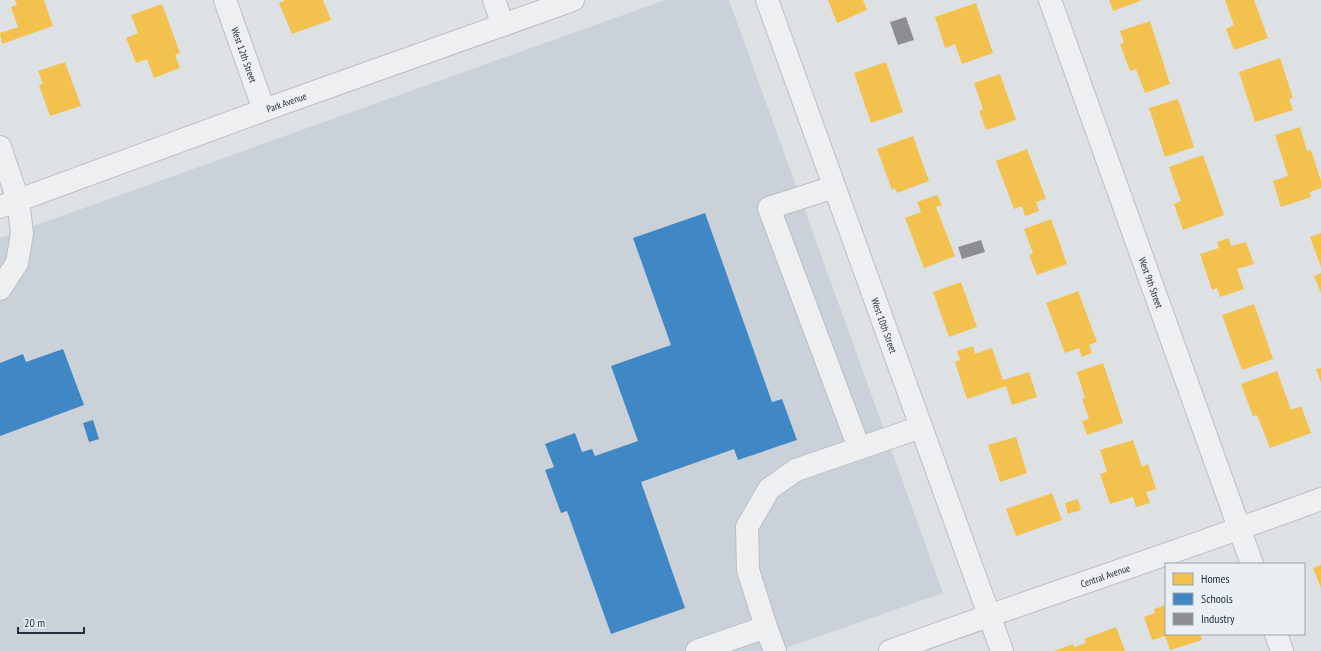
<svg xmlns="http://www.w3.org/2000/svg" width="1321" height="651" viewBox="0 0 1321 651" font-family="'PT Sans Narrow',sans-serif">
<rect width="100%" height="100%" fill="#dee1e4"/>
<!-- built -->
<path fill="#cbd1d8" d="M 665,0 L 729,0 L 943,593 L 777,651 L 0,651 L 0,238 Z"/>
<!-- homes -->
<path fill="#f2c14e" d="M 15,0 L 44,0 L 53,26 L 2,44 L 0,33 L 18,27 L 11,7 L 17,5 Z
M 284,0 L 323,0 L 331,20 L 292,34 L 279,3 L 284,1 Z
M 828,0 L 863,0 L 867,10 L 837,23 Z
M 1109,0 L 1140,0 L 1140,1 L 1113,11 Z
M 1225,0 L 1254,0 L 1268,38 L 1234,50 L 1226,29 L 1234,25 Z
M 976,3 L 993,53 L 962,64 L 955,44 L 945,48 L 935,17 Z
M 162,4 L 180,53 L 175,55 L 180,68 L 154,78 L 147,59 L 136,63 L 126,38 L 138,33 L 131,15 Z
M 1150,21 L 1170,84 L 1145,93 L 1136,69 L 1130,71 L 1120,44 L 1124,43 L 1120,31 Z
M 1280,58 L 1293,98 L 1289,99 L 1293,110 L 1255,122 L 1239,72 Z
M 65,62 L 81,106 L 50,116 L 39,85 L 43,84 L 38,71 Z
M 886,62 L 903,112 L 871,123 L 854,73 Z
M 1000,74 L 1016,120 L 986,130 L 979,111 L 983,109 L 974,83 Z
M 1178,99 L 1194,147 L 1165,157 L 1149,108 Z
M 1300,127 L 1307,151 L 1311,150 L 1321,181 L 1321,188 L 1310,192 L 1311,197 L 1281,207 L 1273,181 L 1288,176 L 1275,135 Z
M 913,136 L 929,181 L 897,193 L 895,188 L 892,190 L 877,149 Z
M 1027,149 L 1046,199 L 1036,202 L 1039,211 L 1025,216 L 1022,206 L 1014,209 L 996,161 Z
M 1203,155 L 1224,215 L 1183,230 L 1174,204 L 1181,201 L 1169,167 Z
M 937,195 L 942,205 L 936,207 L 955,256 L 924,268 L 905,218 L 921,212 L 917,202 Z
M 1051,219 L 1067,264 L 1037,275 L 1029,255 L 1033,253 L 1024,229 Z
M 1321,233 L 1321,267 L 1310,237 Z
M 1229,238 L 1231,246 L 1246,242 L 1254,264 L 1237,269 L 1244,289 L 1220,297 L 1217,288 L 1212,290 L 1200,254 L 1219,248 L 1217,242 Z
M 1321,273 L 1321,293 L 1314,276 Z
M 961,282 L 977,327 L 949,337 L 933,292 Z
M 1078,291 L 1097,342 L 1089,345 L 1092,353 L 1082,357 L 1079,348 L 1065,353 L 1046,303 Z
M 1254,304 L 1273,359 L 1242,370 L 1222,315 Z
M 973,346 L 975,354 L 992,348 L 1003,380 L 1029,372 L 1037,397 L 1012,405 L 1006,386 L 967,399 L 955,362 L 960,360 L 957,351 Z
M 1103,363 L 1123,423 L 1087,435 L 1082,421 L 1089,419 L 1082,399 L 1085,398 L 1077,372 Z
M 1321,368 L 1321,382 L 1316,369 Z
M 1277,371 L 1291,410 L 1301,406 L 1311,433 L 1270,448 L 1257,415 L 1253,416 L 1241,384 Z
M 1016,437 L 1027,473 L 1000,482 L 988,445 Z
M 1133,440 L 1142,467 L 1148,464 L 1156,489 L 1146,492 L 1150,503 L 1136,507 L 1133,497 L 1110,504 L 1100,474 L 1107,472 L 1100,450 Z
M 1052,493 L 1062,520 L 1016,536 L 1006,509 Z
M 1078,499 L 1081,510 L 1068,514 L 1065,503 Z
M 1321,565 L 1321,588 L 1313,568 Z
M 1166,605 L 1166,634 L 1200,634 L 1202,640 L 1170,650 L 1165,636 L 1152,640 L 1144,617 L 1155,613 L 1154,609 Z
M 1116,627 L 1125,651 L 1054,651 L 1073,644 L 1074,647 L 1086,643 L 1084,639 Z"/>
<!-- schools -->
<path fill="#3f88c5" d="M 705,213 L 772,402 L 782,399 L 797,440 L 738,460 L 734,449 L 641,482 L 685,608 L 611,634 L 567,511 L 561,513 L 545,470 L 554,467 L 545,444 L 575,433 L 582,452 L 592,449 L 595,456 L 638,441 L 611,366 L 671,345 L 633,238 Z
M 63,349 L 84,405 L 0,436 L 0,363 L 23,354 L 26,362 Z
M 93,420 L 99,439 L 89,442 L 83,423 Z"/>
<!-- industry -->
<path fill="#8d8d92" d="M 906,17 L 914,40 L 898,45 L 890,22 Z
M 981,240 L 985,252 L 962,259 L 958,247 Z"/>
<g fill="none" stroke-linecap="round" stroke-linejoin="round">
<defs>
<g id="minor">
<path id="s1" d="M 225,0 L 264,110"/>
<path d="M 494,0 L 503,25"/>
<path id="s2" d="M 767,0 L 1002,651"/>
<path id="s3" d="M 1050,0 L 1252,564"/>
<path d="M 0,147 L 18,200 L 22,233 L 17,263 L 0,289"/>
<path d="M 834,187 L 769,208 L 859,448"/>
<path id="s4" d="M 0,207 L 264,110 L 573,0"/>
<path d="M 1276,634 L 1282,651"/>
<path d="M 697,651 L 766,627"/>
<path d="M 775,651 L 766,627 L 748,570 L 747,527 L 769,489 L 796,470 L 921,427"/>
<path id="s5" d="M 890,651 C 1033,599 1178,552 1321,499"/>
</g>
</defs>
<!-- minor casing -->
<use href="#minor" stroke="#bcbfc2" stroke-width="24"/>
<!-- minor -->
<use href="#minor" stroke="#edeff0" stroke-width="22"/>
</g>
<g text-anchor="middle" dominant-baseline="central" stroke-width="4" stroke-linejoin="round" paint-order="stroke">
<!-- street labels -->
<g font-size="10" fill="#242f3d" stroke="#eaeff4">
<text stroke="none"><textPath href="#s1" startOffset="58">West 12th Street</textPath></text>
<text stroke="none"><textPath href="#s4" startOffset="305">Park Avenue</textPath></text>
<text stroke="none"><textPath href="#s3" startOffset="300">West 9th Street</textPath></text>
<text stroke="none"><textPath href="#s2" startOffset="346">West 10th Street</textPath></text>
<text stroke="none"><textPath href="#s5" startOffset="228">Central Avenue</textPath></text>
</g>
</g>
<!-- legend -->
<rect x="1165" y="563" width="140" height="72" fill="#eaeff4" stroke="#9ba2ab"/>
<rect x="1173" y="573" width="20" height="12" fill="#f2c14e" stroke="#9ba2ab"/>
<text x="1201" y="583" font-size="12" fill="#242f3d">Homes</text>
<rect x="1173" y="593" width="20" height="12" fill="#3f88c5" stroke="#9ba2ab"/>
<text x="1201" y="603" font-size="12" fill="#242f3d">Schools</text>
<rect x="1173" y="613" width="20" height="12" fill="#8d8d92" stroke="#9ba2ab"/>
<text x="1201" y="623" font-size="12" fill="#242f3d">Industry</text>
<!-- scale -->
<path d="M18 627v6h66v-6" fill="none" stroke="#242f3d" stroke-width="2"/>
<text x="24" y="627" font-size="12" fill="#242f3d" stroke="#eaeff4" stroke-width="3" paint-order="stroke">20 m</text>
</svg>
